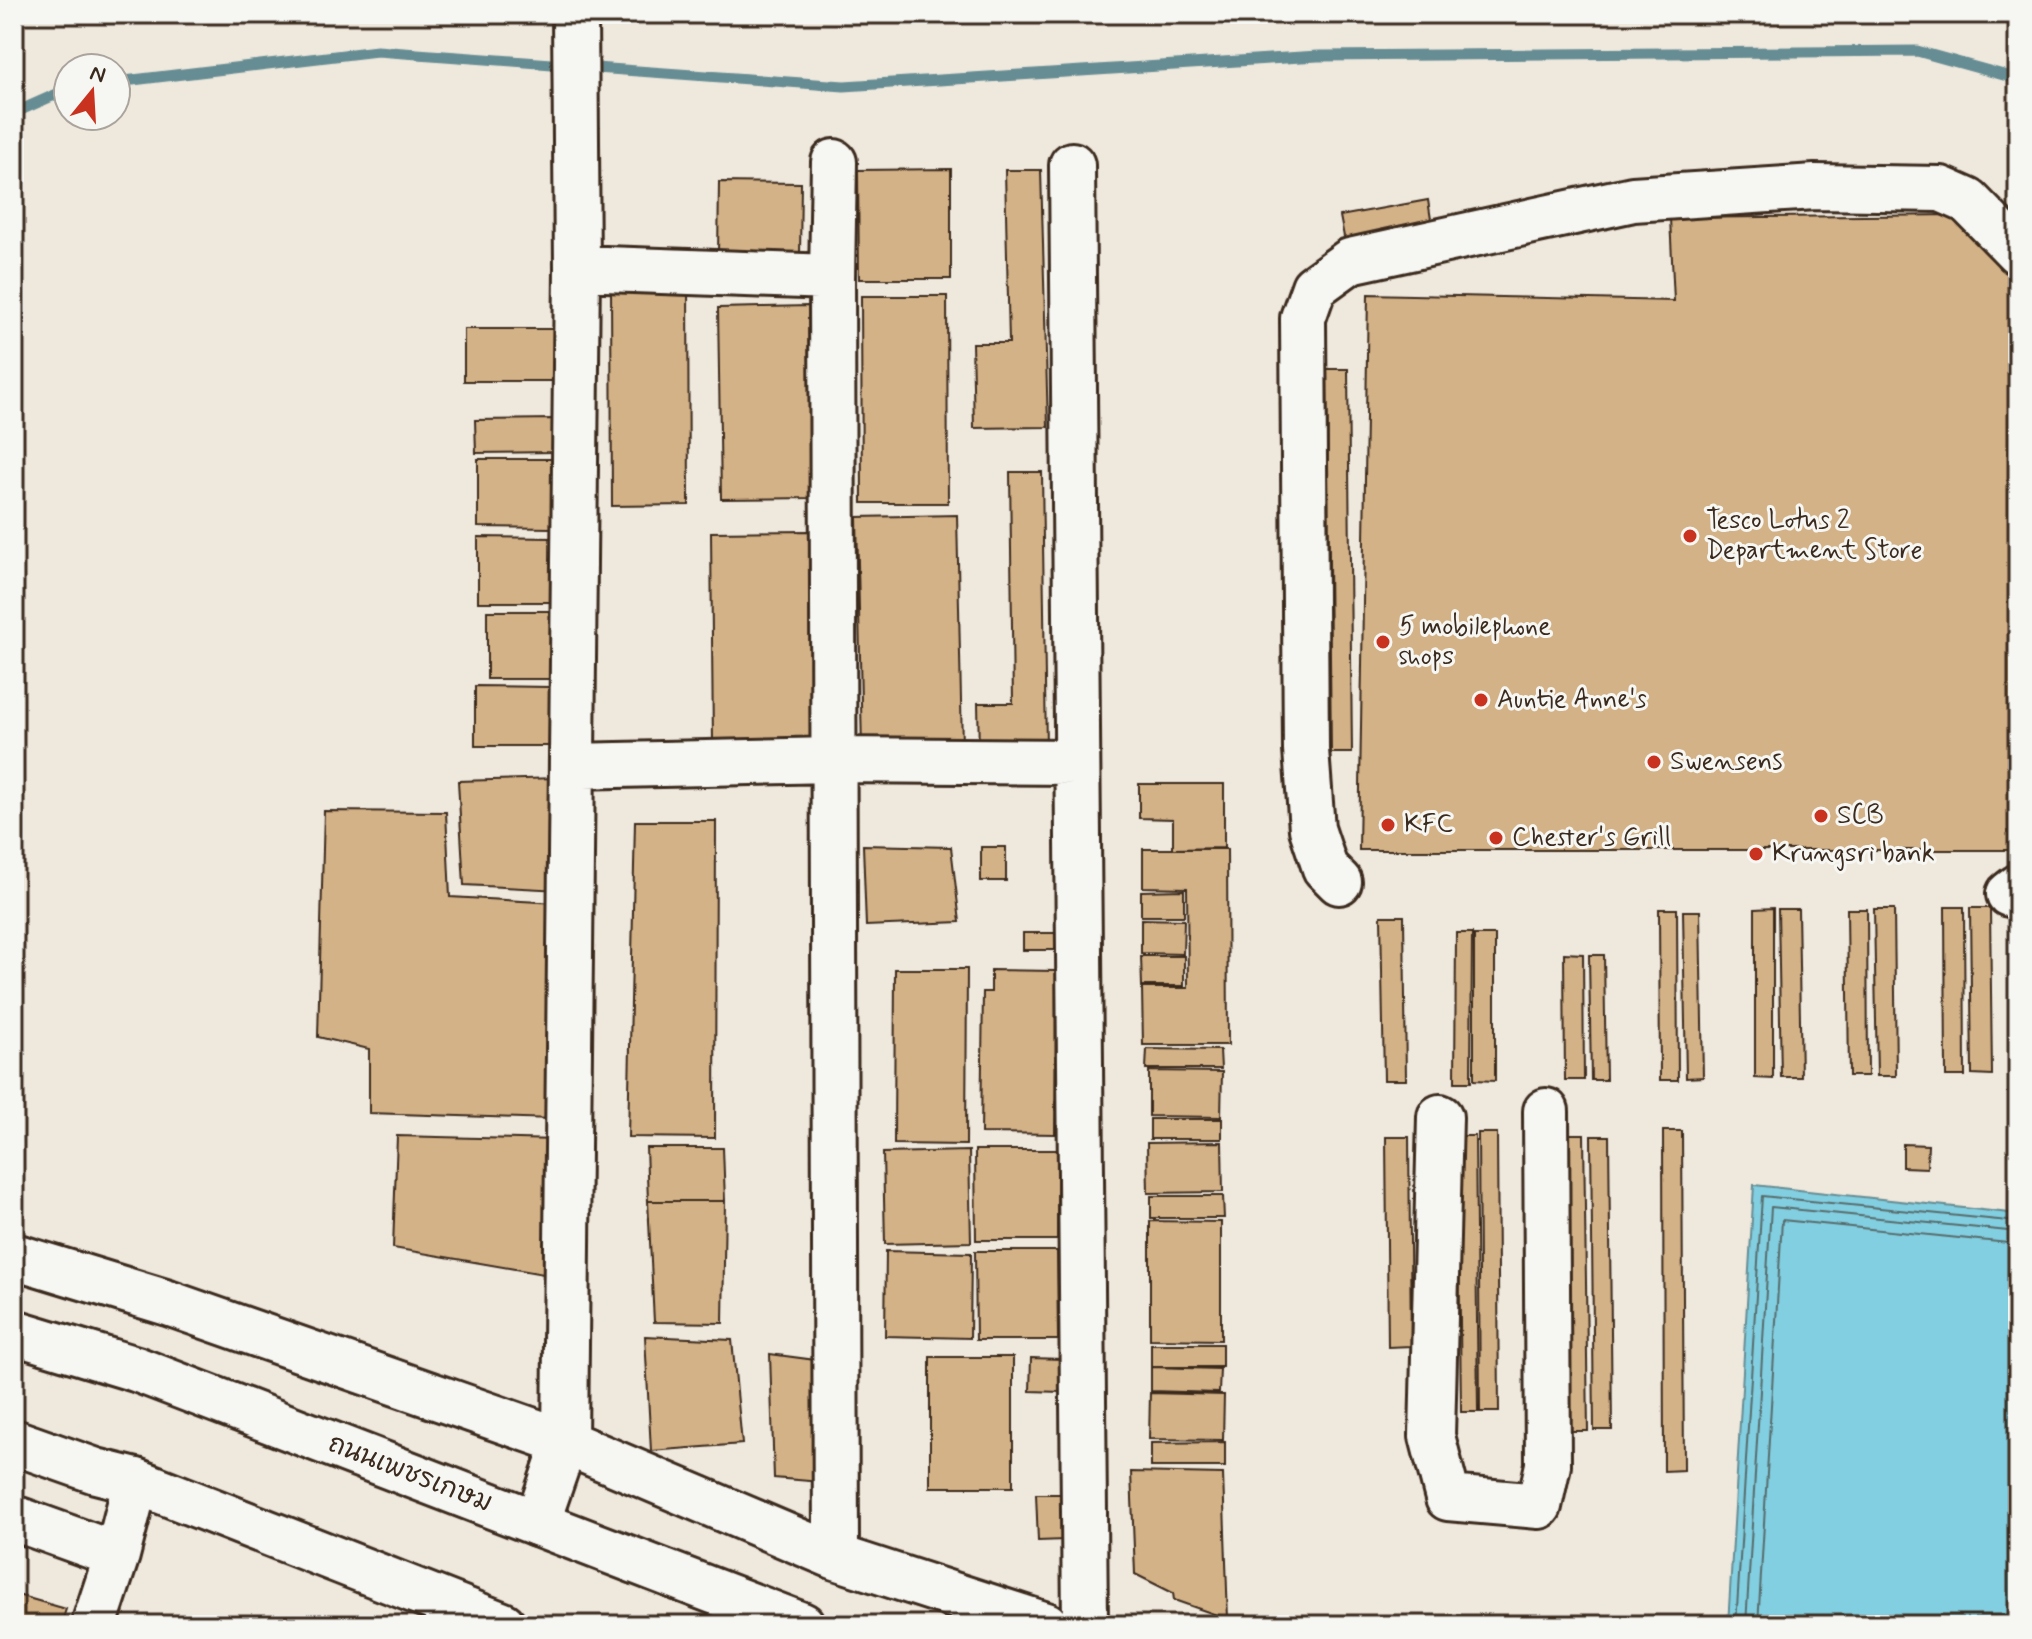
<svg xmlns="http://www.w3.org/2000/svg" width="2032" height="1639" viewBox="0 0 2032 1639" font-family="Mynerve,'Playpen Sans Thai',sans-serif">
<rect width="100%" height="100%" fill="#efe8dd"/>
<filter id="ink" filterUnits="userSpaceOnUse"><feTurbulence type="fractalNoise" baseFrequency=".0125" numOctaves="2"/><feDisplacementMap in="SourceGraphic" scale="16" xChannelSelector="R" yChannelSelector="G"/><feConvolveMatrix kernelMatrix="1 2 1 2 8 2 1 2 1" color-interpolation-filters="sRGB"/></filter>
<g filter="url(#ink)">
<!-- water -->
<path fill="#82cfe1" stroke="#668d93" stroke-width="2" d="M 1754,1185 L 2018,1214 L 2018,1625 L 1728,1625 Z"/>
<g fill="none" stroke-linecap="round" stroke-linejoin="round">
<!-- shore -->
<path stroke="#576c6c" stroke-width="2" d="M 1736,1625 L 1762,1196 L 2018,1222
M 1746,1625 L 1771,1207 L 2018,1232
M 1758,1625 L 1782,1220 L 2018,1244"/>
<!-- stream -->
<path stroke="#668d93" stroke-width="11" d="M 582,67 L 844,86 L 1318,56 L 1917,51 L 2018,79
M 116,82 L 377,51 L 565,65
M 14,113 L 68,89"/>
</g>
<!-- building -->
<path fill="#d4b287" stroke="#3b2a1e" stroke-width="2" d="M 951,169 L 951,279 L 859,279 L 858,170 Z
M 1005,170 L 1041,170 L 1048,427 L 974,428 L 972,343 L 1009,343 Z
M 719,182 L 801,183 L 800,256 L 718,255 Z
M 1428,200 L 1432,226 L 1345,242 L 1340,216 Z
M 1958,215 L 2015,264 L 2018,850 L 1359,850 L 1368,294 L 1674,301 L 1670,218 Z
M 688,285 L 689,505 L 612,506 L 611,286 Z
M 861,296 L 947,296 L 948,503 L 862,503 Z
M 808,306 L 811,498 L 721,499 L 718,308 Z
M 464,329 L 556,329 L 556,381 L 464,381 Z
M 1327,369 L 1348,369 L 1352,753 L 1331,753 Z
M 553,419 L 554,452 L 476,453 L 475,420 Z
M 478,459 L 551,459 L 551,528 L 478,527 Z
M 1010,472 L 1042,472 L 1046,750 L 979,752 L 978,703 L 1013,703 Z
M 957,515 L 962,747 L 862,749 L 857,517 Z
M 809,531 L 812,743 L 713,744 L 711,532 Z
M 478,537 L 553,538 L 553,602 L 478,602 Z
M 487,611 L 550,611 L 551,679 L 487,679 Z
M 475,686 L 550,687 L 550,746 L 475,746 Z
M 556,778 L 560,890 L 464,885 L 458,781 Z
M 1139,784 L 1224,784 L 1224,848 L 1173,849 L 1173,819 L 1139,818 Z
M 324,811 L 446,812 L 450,897 L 557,903 L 553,1119 L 369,1113 L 369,1049 L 318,1037 Z
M 635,821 L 716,821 L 715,1138 L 628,1137 Z
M 863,845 L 951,847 L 960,922 L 866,926 Z
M 981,847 L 1006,847 L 1006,881 L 981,881 Z
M 1143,849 L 1227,849 L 1228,1045 L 1143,1045 L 1142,988 L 1188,988 L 1187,888 L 1143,887 Z
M 1184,890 L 1184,916 L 1141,916 L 1141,891 Z
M 1945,907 L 1964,907 L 1965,1076 L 1946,1076 Z
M 1773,908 L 1773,1079 L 1755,1078 L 1755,909 Z
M 1970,908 L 1990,908 L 1992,1075 L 1972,1074 Z
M 1659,909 L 1677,909 L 1678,1080 L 1660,1080 Z
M 1778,909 L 1798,909 L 1801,1077 L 1781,1077 Z
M 1847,909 L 1867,909 L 1868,1076 L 1849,1076 Z
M 1874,909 L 1894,909 L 1896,1076 L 1877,1076 Z
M 1683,911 L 1700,911 L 1703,1077 L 1686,1078 Z
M 1381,916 L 1404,916 L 1406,1080 L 1384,1080 Z
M 1141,919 L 1184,920 L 1183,954 L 1141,953 Z
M 1023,933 L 1062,933 L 1062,950 L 1023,950 Z
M 1456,933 L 1472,933 L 1471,1082 L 1455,1082 Z
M 1474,935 L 1495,935 L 1495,1081 L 1474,1080 Z
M 1564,953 L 1583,954 L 1584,1080 L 1565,1080 Z
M 1589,955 L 1604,955 L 1606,1080 L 1591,1080 Z
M 1141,956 L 1184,956 L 1184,986 L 1142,986 Z
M 895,969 L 967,969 L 966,1145 L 894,1144 Z
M 991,970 L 1056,971 L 1055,1134 L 981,1133 L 983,992 L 991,992 Z
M 1147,1049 L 1220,1050 L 1221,1069 L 1146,1069 Z
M 1149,1071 L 1222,1072 L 1221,1117 L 1149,1116 Z
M 1150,1119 L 1222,1119 L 1222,1139 L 1150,1139 Z
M 1663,1131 L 1682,1131 L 1684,1470 L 1664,1471 Z
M 1478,1133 L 1497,1133 L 1499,1412 L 1480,1412 Z
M 1565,1134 L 1584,1134 L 1588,1431 L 1569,1431 Z
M 397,1136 L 557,1140 L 555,1276 L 393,1248 Z
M 1458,1136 L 1475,1136 L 1478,1412 L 1461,1412 Z
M 1591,1136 L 1609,1136 L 1612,1430 L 1594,1430 Z
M 1386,1137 L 1409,1137 L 1411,1346 L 1388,1347 Z
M 1222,1142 L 1223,1192 L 1148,1193 L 1147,1143 Z
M 1903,1144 L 1928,1145 L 1927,1168 L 1903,1167 Z
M 646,1148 L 723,1148 L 725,1201 L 648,1201 Z
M 975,1150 L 1057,1150 L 1057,1240 L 976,1240 Z
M 969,1151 L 971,1242 L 885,1244 L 883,1153 Z
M 1151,1196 L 1223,1196 L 1224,1218 L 1151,1218 Z
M 648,1201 L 725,1201 L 723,1323 L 654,1322 Z
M 1150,1221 L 1221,1222 L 1221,1340 L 1150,1339 Z
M 886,1251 L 971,1253 L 970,1338 L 885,1336 Z
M 975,1251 L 1057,1251 L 1058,1340 L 976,1340 Z
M 645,1336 L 732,1340 L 742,1444 L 651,1451 Z
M 1151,1344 L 1222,1344 L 1222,1367 L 1151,1367 Z
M 770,1354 L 815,1360 L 821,1482 L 774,1478 Z
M 930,1357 L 1013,1357 L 1013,1487 L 930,1487 Z
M 1031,1358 L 1062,1359 L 1061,1392 L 1030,1391 Z
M 1151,1367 L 1220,1369 L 1219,1393 L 1151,1391 Z
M 1150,1393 L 1224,1395 L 1223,1440 L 1149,1439 Z
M 1225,1442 L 1225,1467 L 1151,1467 L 1151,1443 Z
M 1131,1472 L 1223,1474 L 1228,1619 L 1174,1600 L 1173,1593 L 1135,1574 Z
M 1036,1494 L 1063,1494 L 1065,1540 L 1038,1541 Z
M 14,1594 L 66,1609 L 61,1625 L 14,1625 Z"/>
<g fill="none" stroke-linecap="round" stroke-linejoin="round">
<defs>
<path id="minor" d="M 834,162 L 832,277 L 836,1557
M 1072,165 L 1085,1625
M 577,268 L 832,277
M 573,766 L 834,760 L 1077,762
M 1339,882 L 1325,868 L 1312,829 L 1306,750 L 1303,318 L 1314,287 L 1350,261 L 1633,199 L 1815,187 L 1941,189 L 1968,201 L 2018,252
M 2009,894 L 2018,887
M 1440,1117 L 1432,1436 L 1448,1498 L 1539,1506 L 1548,1465 L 1546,1111
M 14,1256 L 168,1303 L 565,1442 L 836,1557 L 1046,1625
M 14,1518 L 117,1555 L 136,1481
M 537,1523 L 565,1442 L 577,268 L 575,14
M 94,1625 L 117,1555"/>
<path id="major" d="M 14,1332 L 136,1369 L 802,1625
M 14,1442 L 96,1471 L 136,1481 L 503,1625"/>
</defs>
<!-- minor casing -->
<use href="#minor" stroke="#3b2a1e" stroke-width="50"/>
<!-- major casing -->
<use href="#major" stroke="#3b2a1e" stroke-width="50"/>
<!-- minor -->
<use href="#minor" stroke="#f6f6f2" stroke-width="44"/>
<!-- major -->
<use href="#major" stroke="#f6f6f2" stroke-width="44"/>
</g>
</g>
<!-- markers -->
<g fill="#c8321e" stroke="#f6f6f2" stroke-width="3">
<circle cx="1690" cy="536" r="8"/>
<circle cx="1383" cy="642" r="8"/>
<circle cx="1481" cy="700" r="8"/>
<circle cx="1654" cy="762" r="8"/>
<circle cx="1821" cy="816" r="8"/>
<circle cx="1388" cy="825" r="8"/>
<circle cx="1496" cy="838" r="8"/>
<circle cx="1756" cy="854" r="8"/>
</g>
<g text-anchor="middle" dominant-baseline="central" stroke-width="6" stroke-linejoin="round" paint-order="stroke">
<!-- poi labels -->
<g font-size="26" fill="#3b2a1e" stroke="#f6f6f2" text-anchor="start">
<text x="1706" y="521">Tesco Lotus 2<tspan x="1706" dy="30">Department Store</tspan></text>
<text x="1399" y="627">5 mobilephone<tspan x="1399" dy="30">shops</tspan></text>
<text x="1497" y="700">Auntie Anne's</text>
<text x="1670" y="762">Swensens</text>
<text x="1837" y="816">SCB</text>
<text x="1404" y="825">KFC</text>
<text x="1512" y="838">Chester's Grill</text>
<text x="1772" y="854">Krungsri bank</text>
</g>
<!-- street labels -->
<g font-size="26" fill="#3b2a1e" stroke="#f6f6f2">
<text transform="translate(410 1474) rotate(21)">ถนนเพชรเกษม</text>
</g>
</g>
<!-- margin -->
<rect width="2032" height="1639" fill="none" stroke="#f6f6f2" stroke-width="48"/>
<rect x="24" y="24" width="1984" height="1591" fill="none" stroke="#3b2a1e" stroke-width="3" filter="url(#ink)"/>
<!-- north arrow -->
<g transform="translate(92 92) rotate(18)"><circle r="38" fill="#f6f6f2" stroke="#aba49d" stroke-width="2"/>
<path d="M0-6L14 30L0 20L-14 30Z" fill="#c8321e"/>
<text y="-12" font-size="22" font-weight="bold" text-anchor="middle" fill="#3b2a1e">N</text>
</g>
</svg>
